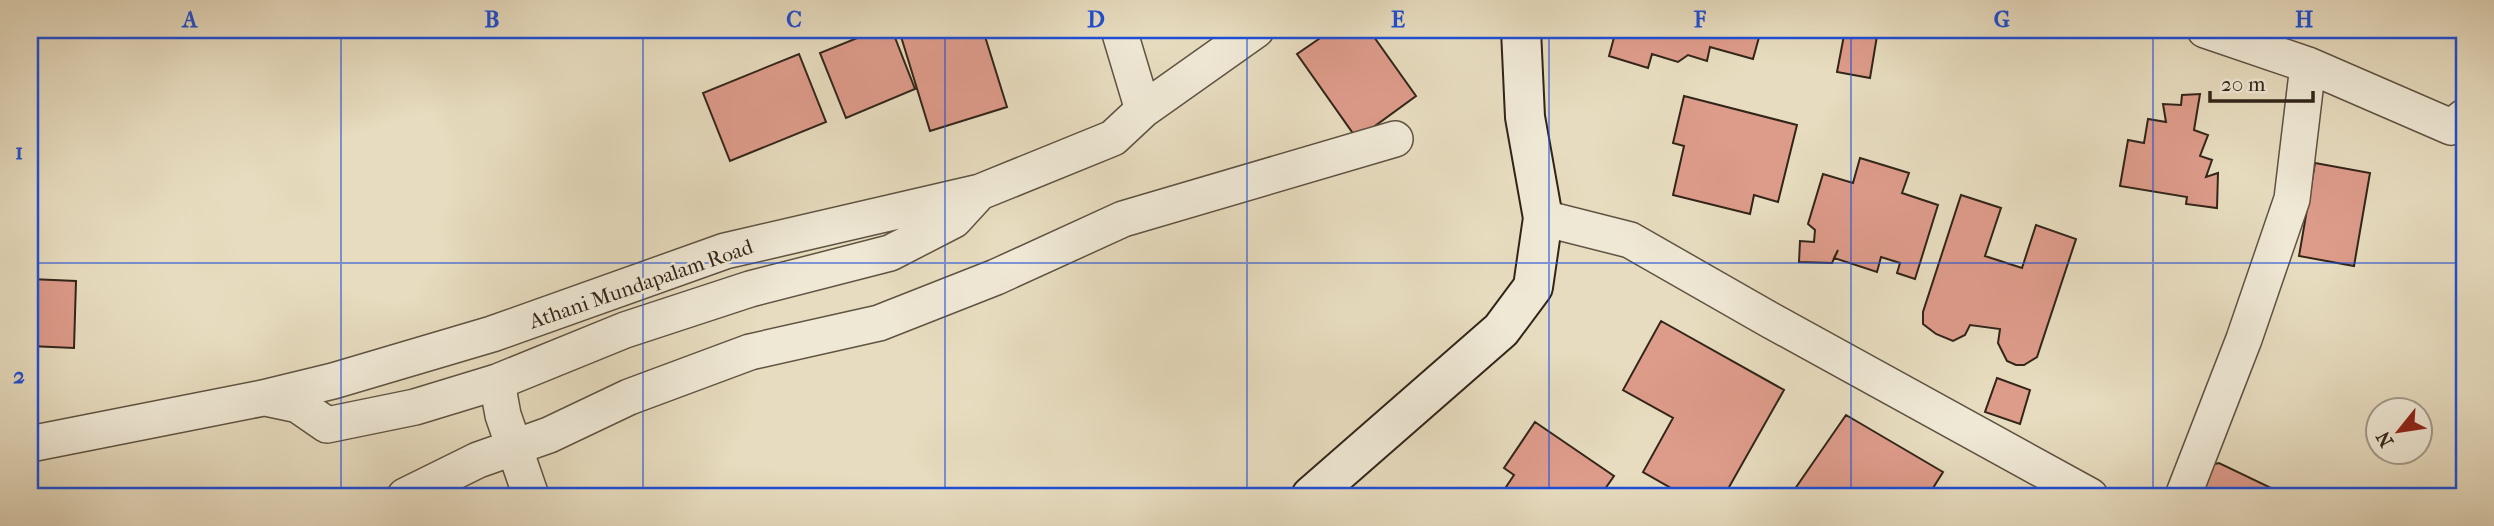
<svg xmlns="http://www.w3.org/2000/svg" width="2494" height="526" viewBox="0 0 2494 526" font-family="'IM FELL French Canon',serif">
<rect width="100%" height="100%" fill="#e7dcbf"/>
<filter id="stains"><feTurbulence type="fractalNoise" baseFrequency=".00286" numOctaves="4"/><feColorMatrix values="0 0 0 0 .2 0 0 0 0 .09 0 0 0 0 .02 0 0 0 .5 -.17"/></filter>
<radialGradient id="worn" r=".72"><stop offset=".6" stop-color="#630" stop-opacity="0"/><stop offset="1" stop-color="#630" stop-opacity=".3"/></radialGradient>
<!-- building -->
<path fill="#dd9b8a" stroke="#322519" stroke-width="2" d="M 877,30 L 892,30 L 915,89 L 846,118 L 820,53 Z
M 899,30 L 983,30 L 1007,107 L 930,131 Z
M 1332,30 L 1369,30 L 1416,96 L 1357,139 L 1297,54 Z
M 1616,30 L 1761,30 L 1753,59 L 1710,47 L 1707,61 L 1688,55 L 1678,62 L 1652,54 L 1648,68 L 1609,56 Z
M 1845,30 L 1878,30 L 1870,78 L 1837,72 Z
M 799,54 L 826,122 L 730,161 L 703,93 Z
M 2200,94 L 2194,130 L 2208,135 L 2200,156 L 2212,160 L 2206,177 L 2218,173 L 2217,208 L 2186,204 L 2187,197 L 2120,186 L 2128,140 L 2144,143 L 2148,119 L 2166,122 L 2163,104 L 2181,105 L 2182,95 Z
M 1684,96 L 1797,125 L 1778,202 L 1754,195 L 1750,214 L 1673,195 L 1684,146 L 1673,143 Z
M 1860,158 L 1909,173 L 1902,193 L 1938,205 L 1915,279 L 1897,273 L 1900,263 L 1881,257 L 1877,272 L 1834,258 L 1838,250 L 1832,263 L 1799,262 L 1800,241 L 1814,242 L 1815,230 L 1808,224 L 1823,174 L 1853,183 Z
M 2315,163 L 2370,173 L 2354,266 L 2299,256 Z
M 1961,195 L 2001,208 L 1985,256 L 2022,268 L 2036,225 L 2076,239 L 2037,357 L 2024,365 L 2016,365 L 2007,361 L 1998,343 L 2000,329 L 1970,325 L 1965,335 L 1953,341 L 1936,334 L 1923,324 L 1923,312 Z
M 30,279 L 76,281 L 74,348 L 30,346 Z
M 1661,321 L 1784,390 L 1724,496 L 1685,496 L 1643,472 L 1673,418 L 1623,390 Z
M 1997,378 L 2030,390 L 2020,424 L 1985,412 Z
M 1846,415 L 1943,472 L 1928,496 L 1790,496 Z
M 1535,422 L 1614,476 L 1600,496 L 1500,496 L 1514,475 L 1504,468 Z
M 2185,453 L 2211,465 L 2219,463 L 2288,496 L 2164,496 Z"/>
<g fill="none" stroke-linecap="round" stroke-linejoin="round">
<defs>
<path id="street" d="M 1119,30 L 1143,110
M 2205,30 L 2308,65 L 2451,127 L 2464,117
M 1543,218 L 1630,240 L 1770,320 L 2090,496
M 265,398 L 298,405 L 327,425 L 415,407 L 497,382
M 30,444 L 263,398 L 333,381 L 492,334 L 725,251 L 980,192 L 1113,138 L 1143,110 L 1256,30
M 405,496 L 478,460 L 549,435 L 629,397 L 750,352 L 879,323 L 996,277 L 1123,219 L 1395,139
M 531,496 L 503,415 L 497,382 L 625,330 L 750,289 L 890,253 L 954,220 L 976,196
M 2183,496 L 2244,339 L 2292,199 L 2308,65"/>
<path id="secondary" d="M 1311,496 L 1501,330 L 1533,287 L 1543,218 L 1525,117 L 1521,30"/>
</defs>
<!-- street casing -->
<use href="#street" stroke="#5f5342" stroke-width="38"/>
<!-- secondary casing -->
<use href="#secondary" stroke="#322519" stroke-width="42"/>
<!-- street -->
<use href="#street" stroke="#efe8d5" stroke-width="35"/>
<!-- secondary -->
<use href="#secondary" stroke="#efe8d5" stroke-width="38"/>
</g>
<!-- grid -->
<path fill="none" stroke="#1d4ed8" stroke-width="2" stroke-opacity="0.55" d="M 341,30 L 341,496M 643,30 L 643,496M 945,30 L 945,496M 1247,30 L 1247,496M 1549,30 L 1549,496M 1851,30 L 1851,496M 2153,30 L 2153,496M 30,263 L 2464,263"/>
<g text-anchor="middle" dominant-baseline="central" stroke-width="5" stroke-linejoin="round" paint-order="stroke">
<!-- street labels -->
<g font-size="21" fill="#322519" stroke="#efe8d5">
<text transform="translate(641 284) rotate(-19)">Athani Mundapalam Road</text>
</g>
</g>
<!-- margin -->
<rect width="2494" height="526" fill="none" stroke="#e7dcbf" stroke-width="77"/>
<!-- north arrow -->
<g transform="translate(2399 431) rotate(240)"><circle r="33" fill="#efe8d5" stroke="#a39a8a" stroke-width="2"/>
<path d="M0-5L12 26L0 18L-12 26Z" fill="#8f2418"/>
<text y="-10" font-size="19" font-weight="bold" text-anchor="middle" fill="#322519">N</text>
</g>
<!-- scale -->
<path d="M2210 91v10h103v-10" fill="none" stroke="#322519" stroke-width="3.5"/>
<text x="2221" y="91" font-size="21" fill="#322519" stroke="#efe8d5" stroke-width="5" paint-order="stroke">20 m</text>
<rect x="38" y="38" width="2418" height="450" fill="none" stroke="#1d4ed8" stroke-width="2.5"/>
<g font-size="23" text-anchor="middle" font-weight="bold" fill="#1d4ed8">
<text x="190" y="27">A</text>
<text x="492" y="27">B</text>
<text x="794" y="27">C</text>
<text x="1096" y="27">D</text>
<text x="1398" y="27">E</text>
<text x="1700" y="27">F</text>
<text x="2002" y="27">G</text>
<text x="2304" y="27">H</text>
<text x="19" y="159">1</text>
<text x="19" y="383">2</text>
</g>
<rect width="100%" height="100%" filter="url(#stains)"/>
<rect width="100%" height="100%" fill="url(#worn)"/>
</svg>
